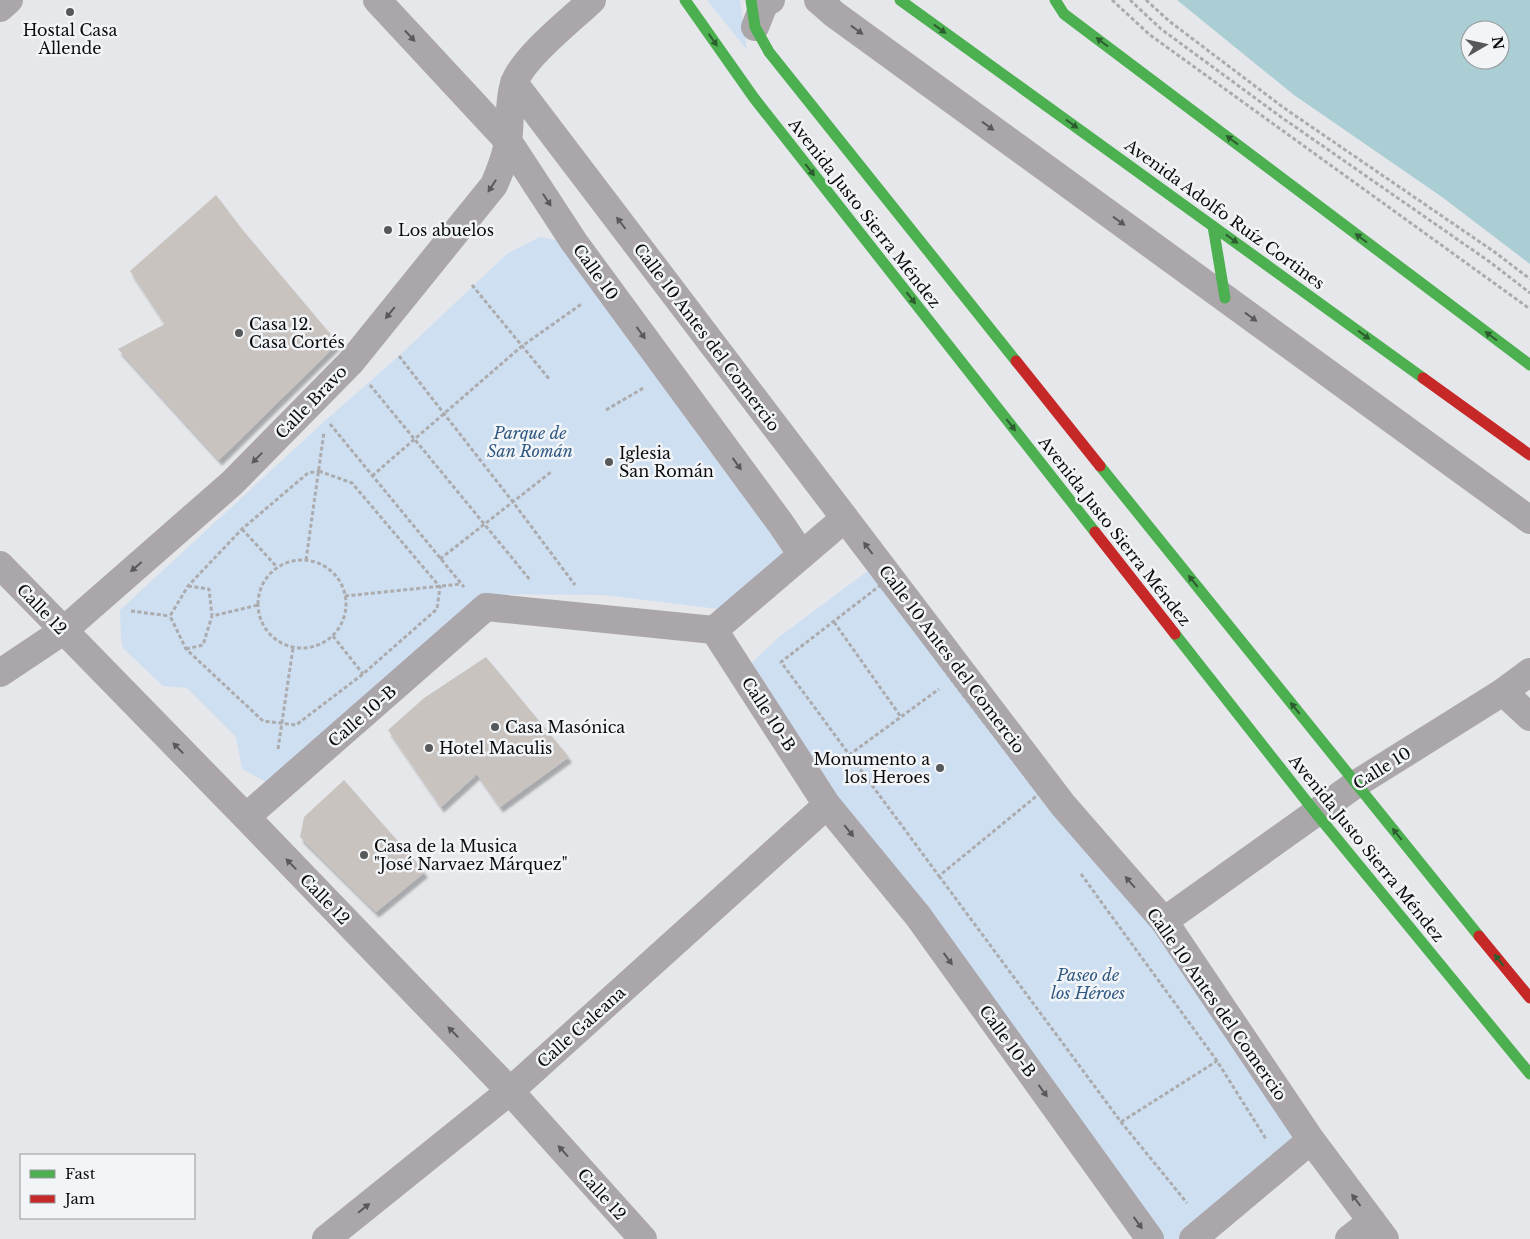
<svg xmlns="http://www.w3.org/2000/svg" width="1530" height="1239" viewBox="0 0 1530 1239" font-family="'Libre Baskerville',serif">
<defs>
<filter id="shadow"><feDropShadow dx="3" dy="5.5" stdDeviation="1" flood-color="#0004"/></filter>
</defs>
<rect width="100%" height="100%" fill="#e5e7ea"/>
<!-- green -->
<path fill="#cedff1" d="M 707,0 L 740,0 L 747,50 Z
M 540,237 L 574,244 L 780,524 L 786,569 L 735,611 L 605,595 L 484,594 L 274,786 L 242,769 L 236,737 L 187,688 L 163,686 L 123,648 L 121,637 L 120,610 L 327,419 L 400,355 L 508,253 Z
M 877,564 L 1164,921 L 1311,1140 L 1193,1239 L 1150,1239 L 742,672 L 779,637 Z"/>
<!-- water -->
<path fill="#abced4" fill-rule="evenodd" d="M 1177,0 L 1530,0 L 1530,264 L 1442,197 L 1294,95 ZM 1470,30 L 1500,30 L 1500,60 L 1470,60 Z"/>
<!-- building -->
<path fill="#c9c3c0" filter="url(#shadow)" d="M 216,195 L 241,228 L 338,343 L 219,460 L 118,349 L 165,324 L 130,271 Z
M 486,657 L 569,757 L 500,807 L 477,774 L 441,807 L 388,730 L 424,698 Z
M 344,780 L 425,872 L 376,912 L 300,837 L 304,817 Z"/>
<g fill="none" stroke-linecap="round" stroke-linejoin="round">
<!-- path -->
<path stroke="#acabad" stroke-width="3" stroke-dasharray="4 2.5" stroke-linecap="butt" d="M 1112,0 L 1150,35 L 1530,309
M 1130,0 L 1161,29 L 1281,117 L 1490,262 L 1530,293
M 1146,0 L 1169,21 L 1284,108 L 1496,253 L 1530,279
M 472,285 L 550,380
M 399,356 L 513,502 L 575,585
M 370,385 L 531,581
M 606,410 L 645,387
M 330,424 L 464,587
M 319,471 L 352,483 L 440,587 L 437,609 L 363,674 L 296,725 L 263,721 L 186,649 L 170,616 L 188,586 L 242,529 L 308,473 Z
M 372,476 L 522,346 L 583,303
M 242,529 L 277,567
M 440,559 L 551,472
M 306,560 L 324,432
M258 604a44 44 0 1 1 88 0a44 44 0 1 1-88 0Z
M 882,584 L 951,679 L 1039,794 L 939,876 L 781,662 Z
M 188,586 L 209,589 L 212,616 L 258,605
M 345,596 L 461,584
M 131,611 L 170,616
M 834,622 L 901,717
M 333,636 L 363,674
M 186,649 L 203,645 L 212,616
M 278,749 L 293,648
M 849,755 L 939,689
M 1081,874 L 1217,1061 L 1266,1139
M 939,876 L 1121,1122 L 1187,1203
M 1121,1122 L 1217,1061"/>
<!-- street -->
<path stroke="#aaa6a9" stroke-width="28" d="M 377,0 L 508,141 L 574,242 L 781,524 L 802,555
M 818,0 L 834,14 L 1530,520
M 0,8 L 9,0
M 755,27 L 765,2 L 771,0
M 514,83 L 1063,805 L 1164,921 L 1311,1140 L 1385,1239
M 0,565 L 246,817 L 510,1091 L 643,1239
M 714,630 L 827,805 L 918,916 L 1150,1239
M 714,630 L 845,518
M 0,673 L 63,631 L 232,483 L 351,362 L 494,185 C 500,171 506,157 508,141 C 511,122 508,102 514,84 C 521,59 572,19 592,0
M 1503,692 L 1530,717
M 246,817 L 486,607 L 714,630
M 1164,921 L 1356,784 L 1503,692 L 1530,672
M 326,1239 L 510,1091 L 827,805
M 1193,1239 L 1311,1140
M 1349,1239 L 1372,1221"/>
<!-- fast -->
<path stroke="#4caf50" stroke-width="11" d="M 685,0 L 754,98 L 1095,532
M 751,0 L 755,27 L 769,52 L 1016,361
M 900,0 L 1423,378
M 1055,0 L 1064,14 L 1530,365
M 1213,226 L 1225,298
M 1100,466 L 1479,936
M 1175,634 L 1315,812 L 1530,1074"/>
<!-- jam -->
<path stroke="#c62828" stroke-width="11" d="M 1016,361 L 1100,466
M 1423,378 L 1530,455
M 1095,532 L 1175,634
M 1479,936 L 1530,998"/>
</g>
<!-- one-way arrows -->
<defs><path id="oneway-solid" d="M-6-.8H1V-3.2L6.5 0L1 3.2V.8H-6Z" transform="scale(1.25)"/></defs>
<g fill="#2c5d2e">
<use href="#oneway-solid" transform="translate(940 29) rotate(36)"/>
<use href="#oneway-solid" transform="translate(713 40) rotate(55)"/>
<use href="#oneway-solid" transform="translate(1102 42) rotate(-143)"/>
<use href="#oneway-solid" transform="translate(1072 124) rotate(36)"/>
<use href="#oneway-solid" transform="translate(1232 140) rotate(-143)"/>
<use href="#oneway-solid" transform="translate(810 170) rotate(52)"/>
<use href="#oneway-solid" transform="translate(1361 238) rotate(-143)"/>
<use href="#oneway-solid" transform="translate(1232 239) rotate(36)"/>
<use href="#oneway-solid" transform="translate(911 298) rotate(52)"/>
<use href="#oneway-solid" transform="translate(1364 335) rotate(36)"/>
<use href="#oneway-solid" transform="translate(1491 336) rotate(-143)"/>
<use href="#oneway-solid" transform="translate(1011 425) rotate(52)"/>
<use href="#oneway-solid" transform="translate(1193 581) rotate(-129)"/>
<use href="#oneway-solid" transform="translate(1295 708) rotate(-129)"/>
<use href="#oneway-solid" transform="translate(1397 834) rotate(-129)"/>
<use href="#oneway-solid" transform="translate(1499 960) rotate(-129)"/>
</g>
<g fill="#5a585b">
<use href="#oneway-solid" transform="translate(857 30) rotate(36)"/>
<use href="#oneway-solid" transform="translate(410 36) rotate(47)"/>
<use href="#oneway-solid" transform="translate(988 126) rotate(36)"/>
<use href="#oneway-solid" transform="translate(492 186) rotate(123)"/>
<use href="#oneway-solid" transform="translate(547 200) rotate(57)"/>
<use href="#oneway-solid" transform="translate(1119 221) rotate(36)"/>
<use href="#oneway-solid" transform="translate(621 223) rotate(-127)"/>
<use href="#oneway-solid" transform="translate(390 313) rotate(129)"/>
<use href="#oneway-solid" transform="translate(1251 317) rotate(36)"/>
<use href="#oneway-solid" transform="translate(641 333) rotate(54)"/>
<use href="#oneway-solid" transform="translate(257 458) rotate(134)"/>
<use href="#oneway-solid" transform="translate(737 464) rotate(54)"/>
<use href="#oneway-solid" transform="translate(868 548) rotate(-127)"/>
<use href="#oneway-solid" transform="translate(136 567) rotate(139)"/>
<use href="#oneway-solid" transform="translate(178 748) rotate(-134)"/>
<use href="#oneway-solid" transform="translate(849 831) rotate(51)"/>
<use href="#oneway-solid" transform="translate(291 864) rotate(-134)"/>
<use href="#oneway-solid" transform="translate(1130 882) rotate(-131)"/>
<use href="#oneway-solid" transform="translate(948 959) rotate(54)"/>
<use href="#oneway-solid" transform="translate(453 1032) rotate(-134)"/>
<use href="#oneway-solid" transform="translate(1043 1091) rotate(54)"/>
<use href="#oneway-solid" transform="translate(563 1151) rotate(-132)"/>
<use href="#oneway-solid" transform="translate(1356 1200) rotate(-127)"/>
<use href="#oneway-solid" transform="translate(364 1208) rotate(-39)"/>
<use href="#oneway-solid" transform="translate(1138 1223) rotate(54)"/>
</g>
<!-- markers -->
<g fill="#57585a" stroke="#f2f5f8" stroke-width="2">
<circle cx="70" cy="12" r="5"/>
<circle cx="388" cy="230" r="5"/>
<circle cx="239" cy="333" r="5"/>
<circle cx="609" cy="462" r="5"/>
<circle cx="495" cy="727" r="5"/>
<circle cx="429" cy="748" r="5"/>
<circle cx="940" cy="768" r="5"/>
<circle cx="364" cy="855" r="5"/>
</g>
<g text-anchor="middle" dominant-baseline="central" stroke-width="5" stroke-linejoin="round" paint-order="stroke">
<!-- poi labels -->
<g font-size="16" fill="#0b0b0d" stroke="#f2f5f8" text-anchor="start">
<text x="70" y="30" text-anchor="middle">Hostal Casa<tspan x="70" dy="18">Allende</tspan></text>
<text x="398" y="230">Los abuelos</text>
<text x="249" y="324">Casa 12.<tspan x="249" dy="18">Casa Cortés</tspan></text>
<text x="619" y="453">Iglesia<tspan x="619" dy="18">San Román</tspan></text>
<text x="505" y="727">Casa Masónica</text>
<text x="439" y="748">Hotel Maculis</text>
<text x="930" y="759" text-anchor="end">Monumento a<tspan x="930" dy="18">los Heroes</tspan></text>
<text x="374" y="846">Casa de la Musica<tspan x="374" dy="18">"José Narvaez Márquez"</tspan></text>
</g>
<!-- street labels -->
<g font-size="16" fill="#0b0b0d" stroke="#f2f5f8">
<text transform="translate(865 213) rotate(52)">Avenida Justo Sierra Méndez</text>
<text transform="translate(1225 214) rotate(36)">Avenida Adolfo Ruíz Cortines</text>
<text transform="translate(596 272) rotate(54)">Calle 10</text>
<text transform="translate(707 337) rotate(53)">Calle 10 Antes del Comercio</text>
<text transform="translate(311 402) rotate(-46)">Calle Bravo</text>
<text transform="translate(1115 531) rotate(52)">Avenida Justo Sierra Méndez</text>
<text transform="translate(42 609) rotate(46)">Calle 12</text>
<text transform="translate(952 659) rotate(53)">Calle 10 Antes del Comercio</text>
<text transform="translate(769 714) rotate(57)">Calle 10-B</text>
<text transform="translate(362 716) rotate(-41)">Calle 10-B</text>
<text transform="translate(1382 768) rotate(-32)">Calle 10</text>
<text transform="translate(1367 848) rotate(51)">Avenida Justo Sierra Méndez</text>
<text transform="translate(325 899) rotate(46)">Calle 12</text>
<text transform="translate(1217 1004) rotate(55)">Calle 10 Antes del Comercio</text>
<text transform="translate(581 1027) rotate(-42)">Calle Galeana</text>
<text transform="translate(1008 1041) rotate(54)">Calle 10-B</text>
<text transform="translate(602 1194) rotate(48)">Calle 12</text>
</g>
<!-- park labels -->
<g font-size="16" font-style="italic" fill="#325983" stroke="#f2f5f8">
<text x="530" y="433">Parque de<tspan x="530" dy="18">San Román</tspan></text>
<text x="1088" y="975">Paseo de<tspan x="1088" dy="18">los Héroes</tspan></text>
</g>
</g>
<!-- legend -->
<rect x="20" y="1154" width="175" height="65" fill="#f2f5f8" stroke="#96979a"/>
<rect x="30" y="1170" width="25" height="8" fill="#4caf50" stroke="#96979a"/>
<text x="65" y="1179" font-size="15" fill="#0b0b0d">Fast</text>
<rect x="30" y="1195" width="25" height="8" fill="#c62828" stroke="#96979a"/>
<text x="65" y="1204" font-size="15" fill="#0b0b0d">Jam</text>
<!-- north arrow -->
<g transform="translate(1485 45) rotate(81)"><circle r="24" fill="#f2f5f8" stroke="#96979a"/>
<path d="M0-4L9 19L0 12L-9 19Z" fill="#57585a"/>
<text y="-8" font-size="14" font-weight="bold" text-anchor="middle" fill="#0b0b0d">N</text>
</g>
</svg>
